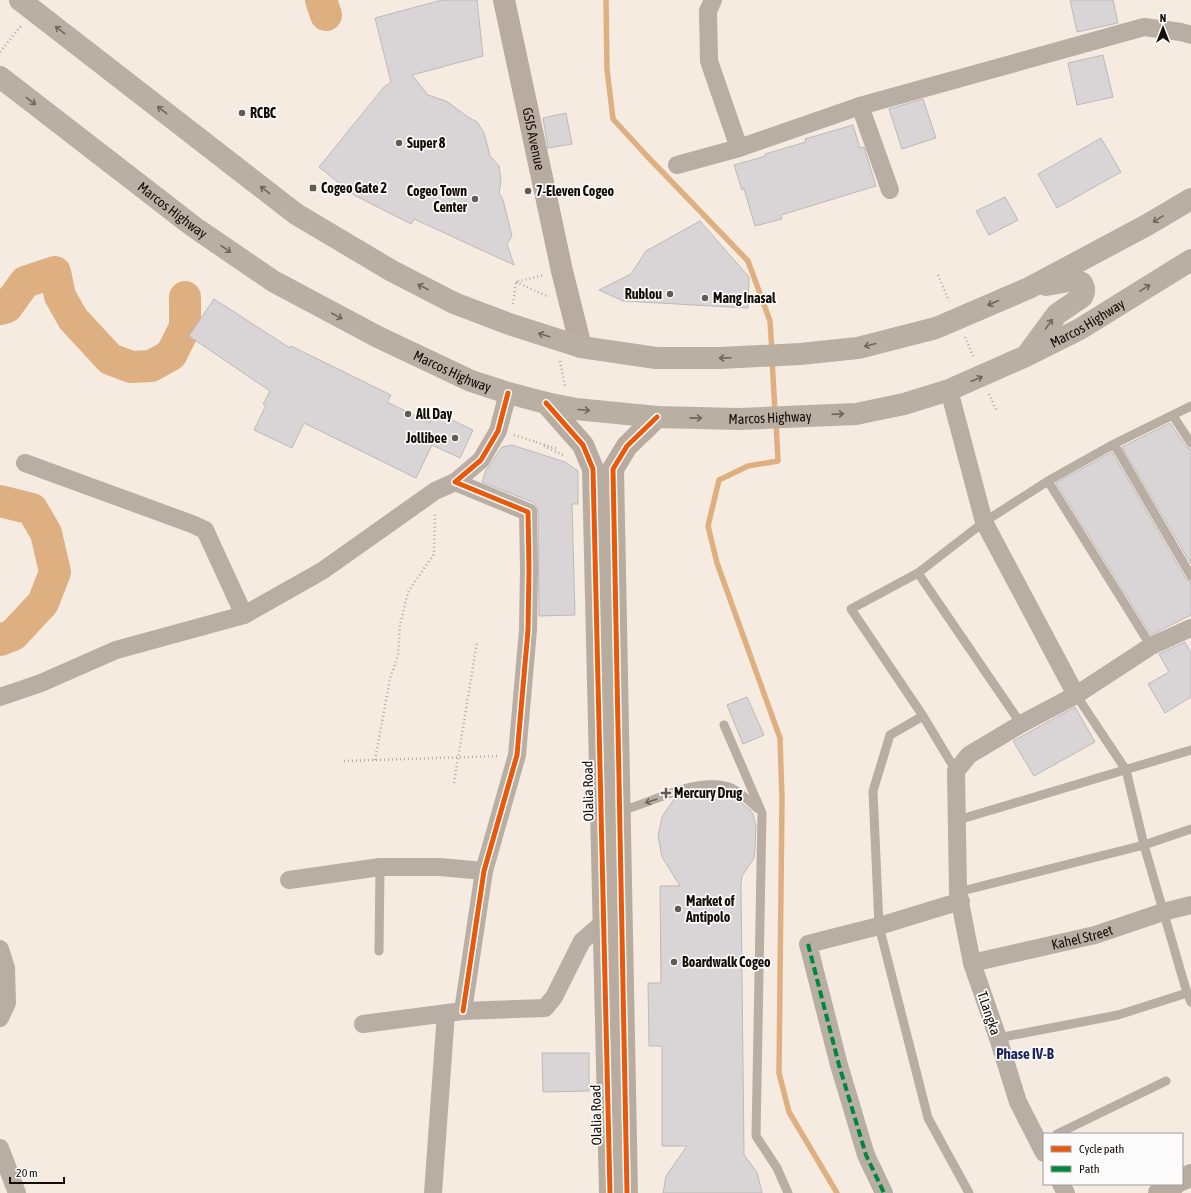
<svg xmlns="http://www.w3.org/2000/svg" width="1191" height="1193" viewBox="0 0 1191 1193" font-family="'Asap Condensed',sans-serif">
<rect width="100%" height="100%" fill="#f6ebe0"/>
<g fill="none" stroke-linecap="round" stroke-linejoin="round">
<!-- stream -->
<path stroke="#deb081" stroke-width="5.5" d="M 606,0 L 607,69 L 613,119 L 646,155 L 748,261 L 770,321 L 772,351
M 772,359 L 775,412
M 776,421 L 778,461 L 748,466 L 719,480 L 708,526 L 717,563 L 780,738 L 782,798 L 779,1073 L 789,1112 L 837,1193"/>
<!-- river -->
<path stroke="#deb081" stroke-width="32" d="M 321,0 L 326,15
M 0,309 L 7,307 L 25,282 L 55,272 L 60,296 L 73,319 L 110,359 L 131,367 L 151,366 L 171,355 L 185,327 L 185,297
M 0,501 L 32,509 L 46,533 L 55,572 L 43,603 L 13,635 L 0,640"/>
</g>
<!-- building -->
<path fill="#d9d5d6" stroke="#bdb9b9" d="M 442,0 L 477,0 L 483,56 L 412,75 L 428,95 L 446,101 L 468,117 L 477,122 L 484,133 L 490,156 L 499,166 L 501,181 L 499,193 L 503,200 L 512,236 L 507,244 L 514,265 L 414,219 L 411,224 L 354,195 L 319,167 L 384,87 L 391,82 L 375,18 Z
M 1070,0 L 1113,0 L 1118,23 L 1077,32 Z
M 1103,55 L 1113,97 L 1077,105 L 1068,63 Z
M 923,99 L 936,138 L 902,149 L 889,109 Z
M 566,113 L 572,144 L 548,148 L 543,118 Z
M 853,125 L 860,148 L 864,147 L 876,186 L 781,215 L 782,219 L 755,226 L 744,189 L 742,190 L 734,165 L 766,156 L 765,154 L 806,142 L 805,139 Z
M 1101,138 L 1121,172 L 1057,208 L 1038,174 Z
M 1005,197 L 1018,220 L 989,235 L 976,211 Z
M 700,221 L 749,277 L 748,308 L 623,301 L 599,290 L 631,274 L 646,251 Z
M 214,299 L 290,348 L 291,346 L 391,395 L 387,402 L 430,423 L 435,412 L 473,430 L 460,458 L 432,445 L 416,478 L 304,423 L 292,448 L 254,430 L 266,405 L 263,404 L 270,391 L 189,336 Z
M 1170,423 L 1186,446 L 1191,450 L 1191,564 L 1122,447 Z
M 512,445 L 565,462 L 578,471 L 578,504 L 572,504 L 575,615 L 539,616 L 538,512 L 536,506 L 532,502 L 482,482 L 486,470 L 502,447 Z
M 1112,452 L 1186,579 L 1191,582 L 1191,615 L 1151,635 L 1056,483 Z
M 1185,642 L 1191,653 L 1191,697 L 1165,713 L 1148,684 L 1169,672 L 1159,654 Z
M 747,697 L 764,735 L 743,744 L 727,705 Z
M 1075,707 L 1095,742 L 1034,776 L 1013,741 Z
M 703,791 L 716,791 L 727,793 L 734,796 L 750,810 L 753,814 L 756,826 L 755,850 L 754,858 L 742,876 L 741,885 L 744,1155 L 757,1172 L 762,1193 L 663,1193 L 666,1176 L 687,1146 L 662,1146 L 662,1046 L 649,1046 L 648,983 L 661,983 L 660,886 L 680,886 L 662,857 L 658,836 L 662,817 L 674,799 L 690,794 Z
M 542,1053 L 589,1053 L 589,1091 L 543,1092 Z"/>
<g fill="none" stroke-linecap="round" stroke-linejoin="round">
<!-- path -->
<path stroke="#b2aaa1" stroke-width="2.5" stroke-dasharray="1 3" stroke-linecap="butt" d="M 0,52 L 21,26
M 938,275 L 949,301
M 516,282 L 549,297
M 513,304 L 516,282 L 544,275
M 965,337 L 974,358
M 560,361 L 565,387
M 989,394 L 997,412
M 514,435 L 536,442
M 536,442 L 558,449
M 544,446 L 565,456
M 375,760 L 390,679 L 398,655 L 400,625 L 408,592 L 434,554 L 435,512
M 344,761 L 499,756
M 454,783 L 477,642"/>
<!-- lane -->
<path stroke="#b8aea4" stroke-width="9" d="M 1173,416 L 1191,443
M 1114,444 L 1191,576
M 1048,481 L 1151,646
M 918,573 L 1021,724
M 1076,695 L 1126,770 L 1144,845 L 1187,993 L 1191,1002
M 923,716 L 890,735 L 873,791 L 879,926 L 928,1118 L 969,1193
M 724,725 L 762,813 L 756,1136 L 777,1168 L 788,1193
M 956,771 L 923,716 L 851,609 L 918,573 L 984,522 L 1048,481 L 1114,444 L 1191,406
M 619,811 C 651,804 696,776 729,787 C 740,791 749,801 758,809
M 958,820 L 1191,750
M 958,892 L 1144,845 L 1191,829
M 379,951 L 380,867
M 998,1038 L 1118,1015 L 1187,993
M 1057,1134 L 1166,1081"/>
<!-- street -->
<g stroke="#b8aea4" stroke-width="18">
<path d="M 713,0 L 708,11 L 709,61 L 739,148"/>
<path d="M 860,106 L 890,190"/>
<path d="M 677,165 L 739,148 L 860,106 L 1144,27 L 1181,32 L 1191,35"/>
<path d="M 949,390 L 984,522 L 1076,695"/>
<path d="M 25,463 L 192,524 L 205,530 L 244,615"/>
<path d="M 0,697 L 41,683 L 116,650 L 244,615 L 322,571 L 435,491 L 455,482"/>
<path d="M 289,880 L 380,867 L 440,867 L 484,871"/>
<path d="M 0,949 L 6,968 L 7,1003 L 0,1018"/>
<path id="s1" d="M 972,963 L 1095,935 L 1163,912 L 1191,905"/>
<path d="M 463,1011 L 484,871 L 517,755 L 528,630 L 529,569 L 528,512 L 455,482 L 481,460 L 498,431 L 508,393"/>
<path d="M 363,1024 L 463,1011 L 545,1008 L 554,997 L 582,941 L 603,923 L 614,922"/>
<path d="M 0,1148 L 17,1193"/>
<path d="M 1044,1153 L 1018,1102 L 998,1038 L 972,963 L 958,892 L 956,771 L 969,755 L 1021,724 L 1076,695 L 1151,646 L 1191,628"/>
<path d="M 1061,1184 L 1066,1193"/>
<path d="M 433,1193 L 446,1013"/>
<path d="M 884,1193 L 866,1155 L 839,1065 L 808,944 L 879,926 L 961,901"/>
</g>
<!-- secondary -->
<g stroke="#b8aca1" stroke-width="22">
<path id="s2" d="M 504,0 L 562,271 L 581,347"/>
<path d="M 546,403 L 583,445 L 593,469 L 610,1193"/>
<path d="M 1182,1180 L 1191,1175"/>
<path d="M 627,1193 L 613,469 L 627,446 L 657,417"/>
<path d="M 1159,1193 L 1175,1184"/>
</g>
<!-- primary -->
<g stroke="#baafa3" stroke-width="22">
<path d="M 20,0 L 296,214 L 392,271 L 454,303 L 509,324 L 581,347 L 656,358 L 720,358 L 800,354 L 858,348 L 936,328 L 1029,288 L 1147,225 L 1191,199"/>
<path id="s3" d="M 0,77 L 194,227 L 273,281 L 378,337 L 471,381 L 508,393 L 546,403 L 576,409 L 657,417 L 739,419 L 856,414 L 904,404 L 949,390 L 1026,356 L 1080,329 L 1191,260"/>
<path d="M 1029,352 L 1057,314 L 1082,297 L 1084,292 L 1084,288 L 1082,283 L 1075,280 L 1046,285"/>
</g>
<!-- quiet -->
<path stroke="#00873e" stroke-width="4" stroke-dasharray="8 4" stroke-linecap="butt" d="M 808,944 L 839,1065 L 866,1155 L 884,1193"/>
<defs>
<path id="cycleway" d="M 546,403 L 583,445 L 593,469 L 610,1193
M 463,1011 L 484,871 L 517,755 L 528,630 L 529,569 L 528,512 L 455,482 L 481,460 L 498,431 L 508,393
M 627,1193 L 613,469 L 627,446 L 657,417"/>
</defs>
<!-- cycleway casing -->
<use href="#cycleway" stroke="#fbfbfb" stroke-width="8"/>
<!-- cycleway -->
<use href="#cycleway" stroke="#e8590c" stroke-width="5"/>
</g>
<!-- one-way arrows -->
<defs><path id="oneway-shaft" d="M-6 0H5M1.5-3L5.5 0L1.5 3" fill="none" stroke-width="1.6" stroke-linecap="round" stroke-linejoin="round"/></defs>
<g stroke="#6f665c">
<use href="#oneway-shaft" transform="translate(60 30) rotate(-142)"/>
<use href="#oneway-shaft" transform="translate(31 101) rotate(38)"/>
<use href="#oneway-shaft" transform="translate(162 110) rotate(-142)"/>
<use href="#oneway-shaft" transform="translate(265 190) rotate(-142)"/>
<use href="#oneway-shaft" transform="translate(1158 219) rotate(148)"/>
<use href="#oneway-shaft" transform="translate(226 249) rotate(35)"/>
<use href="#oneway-shaft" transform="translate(423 287) rotate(-152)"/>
<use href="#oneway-shaft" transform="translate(1145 288) rotate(-32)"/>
<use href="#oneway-shaft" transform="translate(993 303) rotate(156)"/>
<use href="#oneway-shaft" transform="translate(337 316) rotate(28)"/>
<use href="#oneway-shaft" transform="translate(1049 324) rotate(-54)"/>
<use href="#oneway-shaft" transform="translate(544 335) rotate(-163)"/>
<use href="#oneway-shaft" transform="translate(870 345) rotate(166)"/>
<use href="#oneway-shaft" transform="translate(725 358) rotate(178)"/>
<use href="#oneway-shaft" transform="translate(977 379) rotate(-23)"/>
<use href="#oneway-shaft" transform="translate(584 410) rotate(5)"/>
<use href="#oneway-shaft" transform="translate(838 414) rotate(-2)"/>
<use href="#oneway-shaft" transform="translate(696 418) rotate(1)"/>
</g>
<use stroke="#6e655c" href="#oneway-shaft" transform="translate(651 801) rotate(162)"/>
<!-- markers -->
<g fill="#635a52" stroke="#fbfbfb" stroke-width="1.5">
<circle cx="242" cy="113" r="4"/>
<circle cx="399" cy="143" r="4"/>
<rect x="309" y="184" width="8" height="8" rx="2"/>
<circle cx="528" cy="191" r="4"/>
<circle cx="475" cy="199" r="4"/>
<circle cx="670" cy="294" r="4"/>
<circle cx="705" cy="298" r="4"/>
<circle cx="408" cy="414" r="4"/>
<circle cx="455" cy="438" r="4"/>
<path d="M664 787h4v4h4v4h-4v4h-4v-4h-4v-4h4z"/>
<circle cx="678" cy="909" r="4"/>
<circle cx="674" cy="962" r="4"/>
</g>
<g text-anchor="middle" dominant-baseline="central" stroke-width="3.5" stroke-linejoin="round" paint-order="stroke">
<!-- poi labels -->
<g font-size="14" font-weight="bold" fill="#140c05" stroke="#fbfbfb" text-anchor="start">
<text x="250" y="113">RCBC</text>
<text x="407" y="143">Super 8</text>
<text x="321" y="188">Cogeo Gate 2</text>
<text x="467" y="191" text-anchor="end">Cogeo Town<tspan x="467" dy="16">Center</tspan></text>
<text x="536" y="191">7-Eleven Cogeo</text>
<text x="662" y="294" text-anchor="end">Rublou</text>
<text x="713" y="298">Mang Inasal</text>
<text x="416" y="414">All Day</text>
<text x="447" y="438" text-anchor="end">Jollibee</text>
<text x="674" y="793">Mercury Drug</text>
<text x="686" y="901">Market of<tspan x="686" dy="16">Antipolo</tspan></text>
<text x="682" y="962">Boardwalk Cogeo</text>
</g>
<!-- street labels -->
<g font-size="14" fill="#140c05" stroke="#fbfbfb">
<text stroke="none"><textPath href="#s2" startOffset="142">GSIS Avenue</textPath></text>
<text stroke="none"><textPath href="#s3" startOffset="218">Marcos Highway</textPath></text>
<text stroke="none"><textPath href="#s3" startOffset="1202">Marcos Highway</textPath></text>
<text stroke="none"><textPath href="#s3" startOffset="542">Marcos Highway</textPath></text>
<text stroke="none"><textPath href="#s3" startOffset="866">Marcos Highway</textPath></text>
<text transform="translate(588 791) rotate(-91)">Olalia Road</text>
<text stroke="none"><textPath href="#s1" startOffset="113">Kahel Street</textPath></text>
<text transform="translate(989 1013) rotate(71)">T.Langka</text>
<text transform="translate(596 1115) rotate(-91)">Olalia Road</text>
</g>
<!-- neighbourhood labels -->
<g font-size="15" font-weight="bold" fill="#1e255d" stroke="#fbfbfb">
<text x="1025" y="1053">Phase IV-B</text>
</g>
</g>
<!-- legend -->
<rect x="1043" y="1133" width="140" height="52" fill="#fbfbfb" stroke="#9f9b99"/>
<rect x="1051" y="1146" width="20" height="6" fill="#e8590c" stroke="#9f9b99"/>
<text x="1079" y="1153" font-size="12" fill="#140c05">Cycle path</text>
<rect x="1051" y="1166" width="20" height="6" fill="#00873e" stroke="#9f9b99"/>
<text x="1079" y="1173" font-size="12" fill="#140c05">Path</text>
<!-- north arrow -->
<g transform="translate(1163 28)" stroke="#fbfbfb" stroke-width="3" paint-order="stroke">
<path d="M0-3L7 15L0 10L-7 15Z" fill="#140c05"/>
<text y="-6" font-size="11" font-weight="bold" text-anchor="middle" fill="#140c05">N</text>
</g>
<!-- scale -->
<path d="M10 1177v6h54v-6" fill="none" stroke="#140c05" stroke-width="2"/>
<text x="16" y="1177" font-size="12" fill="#140c05" stroke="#fbfbfb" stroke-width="3" paint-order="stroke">20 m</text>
</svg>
